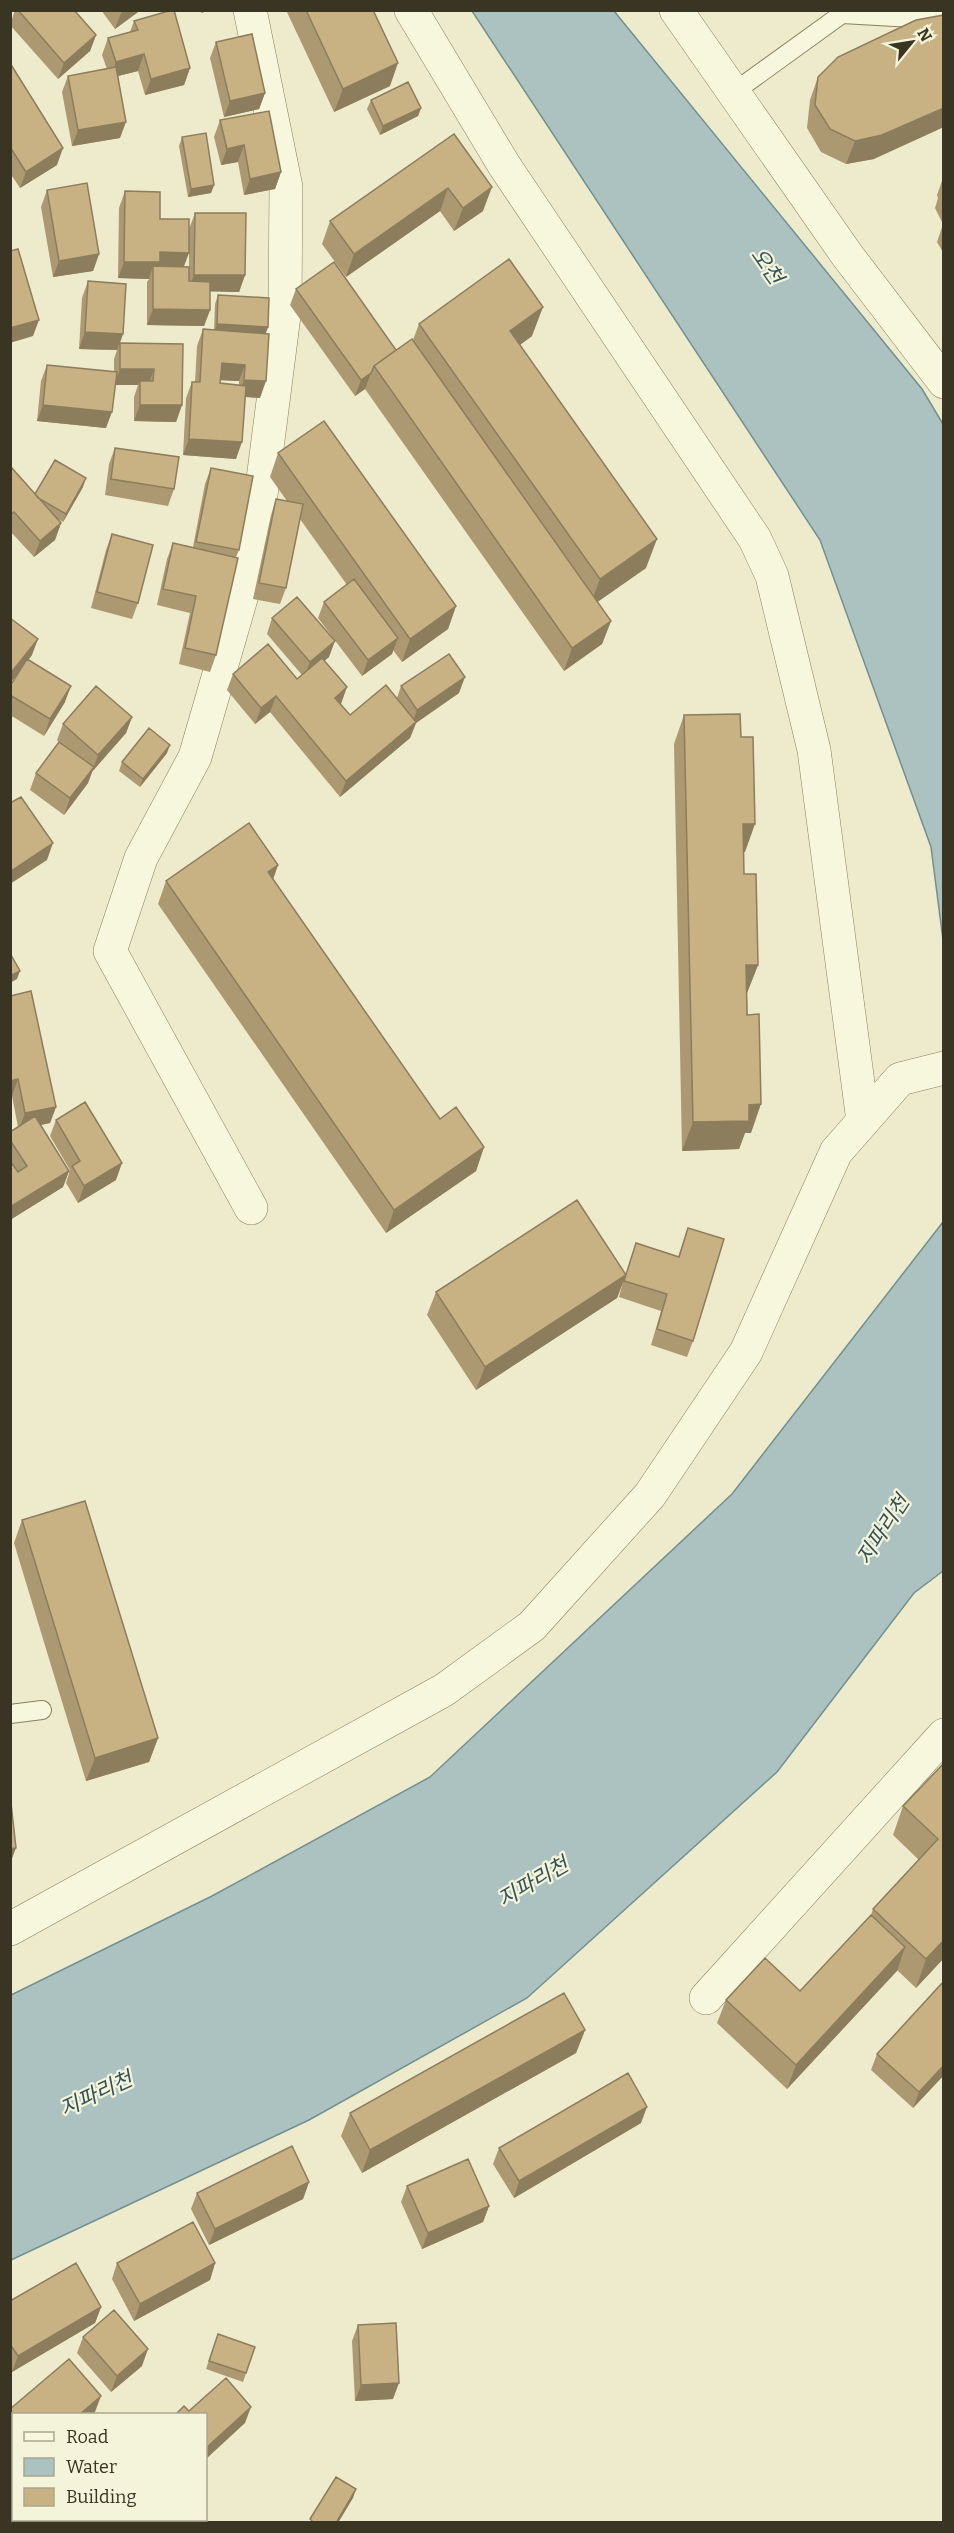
<svg xmlns="http://www.w3.org/2000/svg" width="954" height="2533" viewBox="0 0 954 2533" font-family="Bitter,'Noto Sans KR',serif">
<rect width="100%" height="100%" fill="#edebcb"/>
<!-- water -->
<path fill="#abc2c1" stroke="#729090" stroke-width="1.5" d="M 472,11 L 614,11 L 922,389 L 943,424 L 943,940 L 931,847 L 820,540 Z
M 943,1222 L 943,1571 L 914,1593 L 777,1772 L 527,1998 L 309,2120 L 11,2260 L 11,1995 L 212,1896 L 430,1777 L 732,1494 Z"/>
<g fill="none" stroke-linecap="round" stroke-linejoin="round">
<defs>
<path id="service" d="M 734,92 L 842,14 L 913,18 L 944,14
M 10,1714 L 42,1710"/>
<path id="minor" d="M 250,10 L 286,187 L 285,308 L 253,557 L 195,757 L 141,858 L 110,951 L 251,1208
M 411,10 L 504,165 L 755,539 L 772,576 L 814,750 L 863,1121
M 676,10 L 847,255 L 944,382
M 706,1998 L 944,1735"/>
<path id="tertiary" d="M 10,1929 L 444,1690 L 532,1626 L 650,1495 L 746,1352 L 836,1152 L 900,1079 L 944,1068"/>
</defs>
<!-- service casing -->
<use href="#service" stroke="#898060" stroke-width="20"/>
<!-- minor casing -->
<use href="#minor" stroke="#898060" stroke-width="34"/>
<!-- tertiary casing -->
<use href="#tertiary" stroke="#898060" stroke-width="34"/>
<!-- service -->
<use href="#service" stroke="#f7f7de" stroke-width="18"/>
<!-- minor -->
<use href="#minor" stroke="#f7f7de" stroke-width="33"/>
<!-- tertiary -->
<use href="#tertiary" stroke="#f7f7de" stroke-width="33"/>
</g>
<!-- wall -->
<path fill="#ac9971" fill-rule="evenodd" d="M 15,10 L 74,10 L 96,35 L 90,51 L 58,79 L 10,25 Z
M 101,10 L 139,10 L 138,12 L 115,29 Z
M 286,10 L 373,10 L 390,86 L 334,112 Z
M 134,21 L 190,68 L 184,85 L 145,95 L 138,71 L 118,76 L 120,138 L 72,146 L 62,92 L 68,76 L 107,69 L 102,55 L 108,38 L 130,32 Z
M 216,42 L 265,93 L 259,109 L 224,117 L 210,58 Z
M 10,63 L 57,165 L 20,188 L 10,173 Z
M 818,77 L 874,159 L 846,164 L 821,152 L 807,128 L 810,100 Z
M 371,100 L 421,108 L 418,116 L 380,135 L 367,109 Z
M 220,120 L 281,172 L 275,189 L 244,195 L 238,162 L 221,165 L 214,137 Z
M 454,134 L 483,211 L 454,231 L 440,211 L 346,277 L 322,244 L 330,221 Z
M 182,137 L 214,185 L 211,193 L 188,197 L 179,146 Z
M 944,175 L 944,254 L 937,242 L 943,224 L 935,208 L 938,198 L 937,195 Z
M 47,190 L 99,254 L 93,271 L 53,277 L 41,207 Z
M 125,191 L 160,219 L 184,267 L 189,267 L 189,229 L 195,213 L 245,275 L 239,292 L 210,291 L 210,310 L 204,326 L 147,325 L 147,282 L 149,279 L 118,278 L 119,208 Z
M 88,281 L 123,334 L 120,343 L 183,344 L 182,405 L 176,422 L 134,421 L 134,397 L 138,385 L 115,385 L 106,428 L 37,421 L 41,381 L 47,365 L 114,372 L 114,359 L 117,350 L 79,349 L 82,298 Z
M 296,289 L 396,350 L 413,340 L 419,324 L 532,336 L 520,345 L 646,568 L 597,602 L 611,621 L 602,644 L 564,671 L 365,389 L 355,396 L 290,305 Z
M 218,295 L 268,327 L 265,334 L 260,398 L 245,397 L 236,459 L 183,455 L 186,398 L 192,382 L 195,382 L 197,346 L 203,329 L 214,330 L 215,304 ZM 220,380 L 239,381 L 239,385 L 220,383 Z
M 115,448 L 174,489 L 168,506 L 105,495 L 109,464 Z
M 278,453 L 456,606 L 448,629 L 402,662 L 393,650 L 392,654 L 362,676 L 318,618 L 324,602 L 347,585 L 300,519 L 286,588 L 280,604 L 253,599 L 271,515 L 276,499 L 287,501 L 270,477 Z
M 10,468 L 35,494 L 83,487 L 63,522 L 56,518 L 61,523 L 55,540 L 34,557 L 10,531 Z
M 211,468 L 239,550 L 236,557 L 216,655 L 210,672 L 179,664 L 190,613 L 157,605 L 167,559 L 173,543 L 193,547 L 205,484 Z
M 112,534 L 138,603 L 132,619 L 91,608 L 106,550 Z
M 10,618 L 32,655 L 28,660 L 65,702 L 44,736 L 10,715 L 10,686 L 21,670 L 10,683 Z
M 272,618 L 329,657 L 324,661 L 341,704 L 340,704 L 350,715 L 397,698 L 401,686 L 459,693 L 416,723 L 410,738 L 340,797 L 270,712 L 255,724 L 227,690 L 233,674 L 297,679 L 302,675 L 267,634 Z
M 684,715 L 745,852 L 743,852 L 744,874 L 758,965 L 747,993 L 751,1133 L 745,1133 L 739,1149 L 682,1151 L 674,744 Z
M 132,717 L 126,733 L 92,771 L 88,783 L 64,815 L 30,790 L 36,773 L 59,742 L 57,740 L 63,724 Z
M 167,753 L 140,787 L 119,771 L 122,762 Z
M 278,865 L 273,879 L 440,1119 L 484,1147 L 476,1171 L 386,1233 L 158,904 L 166,881 Z
M 10,996 L 56,1107 L 50,1123 L 41,1125 L 69,1171 L 63,1187 L 10,1220 L 10,1132 L 18,1127 L 12,1096 Z
M 56,1120 L 116,1180 L 78,1203 L 66,1183 L 70,1170 L 50,1136 Z
M 688,1228 L 693,1341 L 687,1357 L 651,1345 L 661,1311 L 619,1297 L 623,1282 L 617,1298 L 476,1390 L 427,1315 L 436,1292 L 626,1275 L 636,1243 L 678,1257 Z
M 22,1520 L 158,1738 L 149,1762 L 86,1781 L 14,1543 Z
M 944,1763 L 944,1958 L 916,1988 L 897,1970 L 787,2089 L 717,2023 L 726,2000 L 800,1991 L 871,1915 L 873,1909 L 919,1860 L 893,1835 L 903,1806 Z
M 585,2030 L 576,2053 L 362,2173 L 341,2136 L 350,2113 Z
M 877,2054 L 944,2075 L 913,2108 L 871,2070 Z
M 641,2123 L 514,2198 L 493,2164 L 499,2148 Z
M 309,2182 L 303,2199 L 209,2245 L 191,2209 L 197,2193 Z
M 407,2186 L 489,2206 L 483,2222 L 422,2249 L 401,2202 Z
M 117,2263 L 215,2263 L 210,2280 L 134,2321 L 112,2279 Z
M 10,2301 L 101,2307 L 95,2323 L 12,2372 L 10,2370 Z
M 358,2325 L 393,2399 L 355,2401 L 352,2341 Z
M 218,2334 L 255,2347 L 243,2382 L 206,2369 Z
M 83,2337 L 142,2366 L 111,2392 L 77,2353 Z
M 10,2409 L 95,2412 L 92,2415 L 14,2415 L 14,2443 L 10,2440 Z
M 89,2520 L 142,2520 L 138,2523 L 92,2523 Z"/>
<!-- shaded-wall -->
<path fill="#8c7d5c" d="M 124,10 L 139,10 L 138,12 L 115,29 L 121,13 Z
M 202,10 L 211,10 L 201,13 Z
M 96,35 L 90,51 L 58,79 L 64,63 Z
M 144,54 L 138,71 L 110,78 L 116,62 Z
M 398,63 L 390,86 L 334,112 L 343,89 Z
M 190,68 L 184,85 L 145,95 L 151,79 Z
M 265,93 L 259,109 L 224,117 L 230,101 Z
M 421,108 L 418,116 L 380,135 L 383,126 Z
M 944,108 L 944,127 L 874,159 L 846,164 L 855,141 Z
M 126,122 L 120,138 L 72,146 L 78,130 Z
M 244,145 L 238,162 L 221,165 L 227,149 Z
M 63,148 L 57,165 L 20,188 L 26,172 Z
M 281,172 L 275,189 L 244,195 L 250,179 Z
M 214,185 L 211,193 L 188,197 L 191,189 Z
M 492,187 L 483,211 L 454,231 L 463,208 Z
M 448,188 L 440,211 L 346,277 L 354,254 Z
M 160,252 L 189,253 L 183,269 L 153,266 L 149,279 L 118,278 L 124,262 Z
M 99,254 L 93,271 L 53,277 L 59,261 Z
M 194,275 L 245,275 L 239,292 L 188,291 Z
M 543,307 L 532,336 L 499,360 L 510,331 Z
M 153,309 L 210,310 L 204,326 L 147,325 Z
M 39,320 L 33,336 L 10,343 L 10,328 Z
M 217,324 L 268,327 L 265,336 L 214,333 Z
M 85,332 L 123,334 L 117,350 L 79,349 Z
M 222,363 L 245,365 L 239,381 L 216,380 Z
M 120,369 L 154,369 L 148,386 L 140,381 L 138,385 L 114,385 Z
M 371,373 L 365,389 L 355,396 L 361,380 Z
M 244,380 L 266,381 L 260,398 L 238,396 Z
M 43,405 L 112,412 L 106,428 L 37,421 Z
M 140,405 L 182,405 L 176,422 L 134,421 Z
M 189,439 L 242,442 L 236,459 L 183,455 Z
M 86,478 L 83,487 L 63,522 L 66,514 Z
M 61,523 L 55,540 L 34,557 L 40,541 Z
M 657,539 L 646,568 L 589,608 L 600,579 Z
M 456,606 L 448,629 L 402,662 L 410,639 Z
M 611,621 L 602,644 L 564,671 L 572,648 Z
M 398,638 L 392,654 L 362,676 L 368,660 Z
M 38,639 L 32,655 L 10,683 L 10,674 Z
M 335,641 L 329,657 L 304,678 L 310,662 Z
M 465,677 L 459,693 L 416,723 L 410,738 L 340,797 L 346,781 L 411,726 L 417,710 Z
M 71,686 L 65,702 L 44,736 L 50,719 Z
M 347,687 L 341,704 L 329,714 L 335,698 Z
M 276,696 L 270,712 L 255,724 L 261,708 Z
M 132,717 L 126,733 L 92,772 L 98,755 Z
M 170,745 L 167,753 L 140,787 L 143,779 Z
M 94,767 L 88,783 L 64,815 L 70,798 Z
M 743,824 L 755,824 L 745,852 L 732,853 Z
M 53,843 L 47,860 L 10,884 L 11,871 Z
M 278,865 L 270,888 L 268,872 Z
M 746,965 L 758,965 L 747,993 L 736,994 Z
M 20,971 L 17,979 L 10,983 L 10,976 Z
M 18,1079 L 12,1096 L 10,1096 L 10,1081 Z
M 761,1104 L 751,1133 L 745,1133 L 739,1149 L 682,1151 L 693,1122 L 749,1105 Z
M 56,1107 L 50,1123 L 19,1129 L 25,1113 Z
M 484,1147 L 476,1171 L 386,1233 L 394,1210 Z
M 122,1163 L 116,1180 L 78,1203 L 84,1186 Z
M 69,1171 L 63,1187 L 10,1220 L 10,1207 Z
M 626,1275 L 617,1298 L 476,1390 L 485,1367 Z
M 158,1738 L 149,1762 L 86,1781 L 95,1758 Z
M 16,1848 L 10,1864 L 10,1849 Z
M 944,1940 L 944,1958 L 916,1988 L 926,1959 Z
M 905,1947 L 897,1971 L 787,2089 L 796,2065 Z
M 585,2030 L 576,2053 L 362,2173 L 370,2150 Z
M 944,2065 L 944,2075 L 913,2108 L 919,2092 Z
M 647,2107 L 641,2123 L 514,2198 L 519,2181 Z
M 309,2182 L 303,2199 L 209,2245 L 215,2229 Z
M 489,2206 L 483,2222 L 422,2249 L 428,2233 Z
M 215,2263 L 210,2280 L 134,2321 L 140,2304 Z
M 101,2307 L 95,2323 L 12,2372 L 18,2356 Z
M 148,2349 L 142,2366 L 111,2392 L 117,2376 Z
M 399,2383 L 393,2399 L 355,2401 L 361,2385 Z
M 101,2396 L 95,2412 L 92,2415 L 79,2415 Z
M 251,2407 L 245,2423 L 206,2459 L 206,2448 Z
M 14,2466 L 14,2473 L 10,2481 L 10,2468 Z
M 356,2489 L 353,2498 L 338,2523 L 336,2523 Z
M 30,2520 L 40,2520 L 35,2523 L 25,2523 Z
M 129,2520 L 142,2520 L 138,2523 L 126,2523 Z"/>
<!-- building -->
<path fill="#c8b283" stroke="#8c7d5c" stroke-width="1.5" d="M 18,10 L 74,10 L 96,35 L 64,63 Z
M 172,10 L 174,10 L 190,68 L 151,79 L 144,54 L 116,62 L 108,38 L 138,30 L 134,21 Z
M 306,10 L 373,10 L 398,63 L 343,89 Z
M 944,15 L 944,108 L 882,135 L 855,141 L 830,129 L 815,105 L 818,77 L 838,57 L 916,20 Z
M 252,34 L 265,93 L 230,101 L 216,42 Z
M 10,63 L 63,148 L 26,172 L 10,147 Z
M 116,67 L 126,122 L 78,130 L 68,76 Z
M 408,82 L 421,108 L 383,126 L 371,100 Z
M 269,111 L 281,172 L 250,179 L 244,145 L 227,149 L 220,120 Z
M 206,133 L 214,185 L 191,189 L 182,137 Z
M 454,134 L 492,187 L 463,208 L 448,188 L 354,254 L 330,221 Z
M 87,183 L 99,254 L 59,261 L 47,190 Z
M 125,191 L 160,192 L 160,219 L 189,219 L 189,253 L 160,252 L 160,262 L 124,262 Z
M 195,213 L 246,213 L 245,275 L 194,275 Z
M 18,249 L 39,320 L 10,328 L 10,251 Z
M 509,259 L 543,307 L 510,331 L 657,539 L 600,579 L 419,324 Z
M 334,262 L 396,350 L 374,366 L 371,373 L 361,380 L 296,289 Z
M 153,266 L 189,267 L 189,281 L 210,282 L 210,310 L 153,309 Z
M 88,281 L 126,284 L 123,334 L 85,332 Z
M 218,295 L 269,298 L 268,327 L 217,324 Z
M 203,329 L 269,334 L 266,381 L 244,380 L 245,365 L 222,363 L 220,383 L 246,386 L 242,442 L 189,439 L 192,382 L 200,382 Z
M 412,339 L 611,621 L 572,648 L 374,366 Z
M 120,343 L 183,344 L 182,405 L 140,405 L 140,381 L 153,381 L 154,369 L 120,369 Z
M 47,365 L 117,372 L 112,412 L 43,405 Z
M 324,421 L 456,606 L 410,639 L 278,453 Z
M 115,448 L 179,457 L 174,489 L 111,479 Z
M 55,460 L 86,478 L 66,514 L 38,498 L 35,494 Z
M 11,467 L 61,523 L 40,541 L 14,512 L 10,515 L 10,468 Z
M 211,468 L 253,476 L 239,550 L 196,542 Z
M 276,499 L 303,504 L 286,588 L 259,583 Z
M 112,534 L 153,545 L 138,603 L 97,592 Z
M 173,543 L 238,558 L 216,655 L 185,648 L 196,596 L 163,589 Z
M 354,579 L 398,638 L 368,660 L 324,602 Z
M 297,597 L 335,641 L 310,662 L 272,618 Z
M 10,618 L 38,639 L 10,674 Z
M 268,644 L 297,679 L 322,658 L 347,687 L 335,698 L 350,715 L 386,685 L 416,722 L 346,781 L 276,696 L 261,708 L 233,674 Z
M 449,654 L 465,677 L 417,710 L 401,686 Z
M 27,659 L 71,686 L 50,719 L 10,695 L 10,686 Z
M 96,686 L 132,717 L 98,755 L 63,724 Z
M 740,714 L 741,737 L 753,737 L 755,824 L 743,824 L 744,874 L 756,874 L 758,965 L 746,965 L 747,1015 L 759,1014 L 761,1104 L 749,1105 L 749,1121 L 693,1122 L 684,715 Z
M 149,728 L 170,745 L 143,779 L 122,762 Z
M 59,742 L 94,767 L 70,798 L 36,773 Z
M 21,797 L 53,843 L 11,871 L 10,803 Z
M 249,823 L 278,865 L 268,872 L 440,1119 L 456,1107 L 484,1147 L 394,1210 L 166,881 Z
M 10,953 L 20,971 L 10,976 Z
M 31,991 L 56,1107 L 25,1113 L 18,1079 L 10,1081 L 10,996 Z
M 85,1102 L 122,1163 L 84,1186 L 72,1166 L 80,1161 L 56,1120 Z
M 35,1116 L 69,1171 L 10,1207 L 10,1161 L 18,1172 L 27,1166 L 10,1140 L 10,1132 Z
M 577,1200 L 626,1275 L 485,1367 L 436,1292 Z
M 688,1228 L 724,1239 L 693,1341 L 657,1329 L 667,1294 L 624,1281 L 636,1243 L 679,1257 Z
M 85,1501 L 158,1738 L 95,1758 L 22,1520 Z
M 944,1763 L 944,1940 L 926,1959 L 873,1909 L 938,1839 L 903,1806 Z
M 10,1794 L 16,1848 L 10,1849 Z
M 871,1915 L 905,1947 L 796,2065 L 726,2000 L 765,1958 L 800,1991 Z
M 944,1981 L 944,2065 L 919,2092 L 877,2054 Z
M 564,1993 L 585,2030 L 370,2150 L 350,2113 Z
M 628,2073 L 647,2107 L 519,2181 L 499,2148 Z
M 292,2146 L 309,2182 L 215,2229 L 197,2193 Z
M 468,2159 L 489,2206 L 428,2233 L 407,2186 Z
M 193,2222 L 215,2263 L 140,2304 L 117,2263 Z
M 76,2263 L 101,2307 L 18,2356 L 10,2344 L 10,2301 Z
M 114,2310 L 148,2349 L 117,2376 L 83,2337 Z
M 396,2323 L 399,2383 L 361,2385 L 358,2325 Z
M 218,2334 L 255,2347 L 246,2373 L 209,2361 Z
M 69,2359 L 101,2396 L 79,2415 L 14,2415 L 14,2420 L 10,2417 L 10,2409 Z
M 226,2378 L 251,2407 L 206,2448 L 206,2415 L 175,2415 L 184,2406 L 189,2411 Z
M 10,2455 L 14,2459 L 14,2466 L 10,2468 Z
M 336,2477 L 356,2489 L 336,2523 L 314,2523 L 310,2519 Z
M 14,2502 L 14,2520 L 30,2520 L 25,2523 L 10,2523 L 10,2504 Z
M 110,2520 L 129,2520 L 126,2523 L 112,2523 Z"/>
<g text-anchor="middle" dominant-baseline="central" stroke-width="4.5" stroke-linejoin="round" paint-order="stroke">
<!-- water labels -->
<g font-size="21" font-style="italic" fill="#335159" stroke="#f4f4da">
<text transform="translate(767 266) rotate(55)">오천</text>
<text transform="translate(883 1530) rotate(-57)">지파리천</text>
<text transform="translate(533 1882) rotate(-30)">지파리천</text>
<text transform="translate(96 2094) rotate(-25)">지파리천</text>
</g>
</g>
<!-- border -->
<rect width="954" height="2533" fill="none" stroke="#3a3422" stroke-width="24"/>
<!-- legend -->
<rect x="12" y="2413" width="195" height="108" fill="#f4f4da" stroke="#aaa790" stroke-width="1.5"/>
<rect x="24" y="2432" width="30" height="9" fill="#f7f7de" stroke="#aaa790" stroke-width="1.5"/>
<text x="66" y="2443" font-size="18" fill="#3a3422">Road</text>
<rect x="24" y="2458" width="30" height="18" fill="#abc2c1" stroke="#aaa790" stroke-width="1.5"/>
<text x="66" y="2473" font-size="18" fill="#3a3422">Water</text>
<rect x="24" y="2488" width="30" height="18" fill="#c8b283" stroke="#aaa790" stroke-width="1.5"/>
<text x="66" y="2503" font-size="18" fill="#3a3422">Building</text>
<!-- north arrow -->
<g transform="translate(912 42) rotate(60)" stroke="#f4f4da" stroke-width="4.5" paint-order="stroke">
<path d="M0-4.5L10 22L0 15L-10 22Z" fill="#3a3422"/>
<text y="-9" font-size="16" font-weight="bold" text-anchor="middle" fill="#3a3422">N</text>
</g>
</svg>
